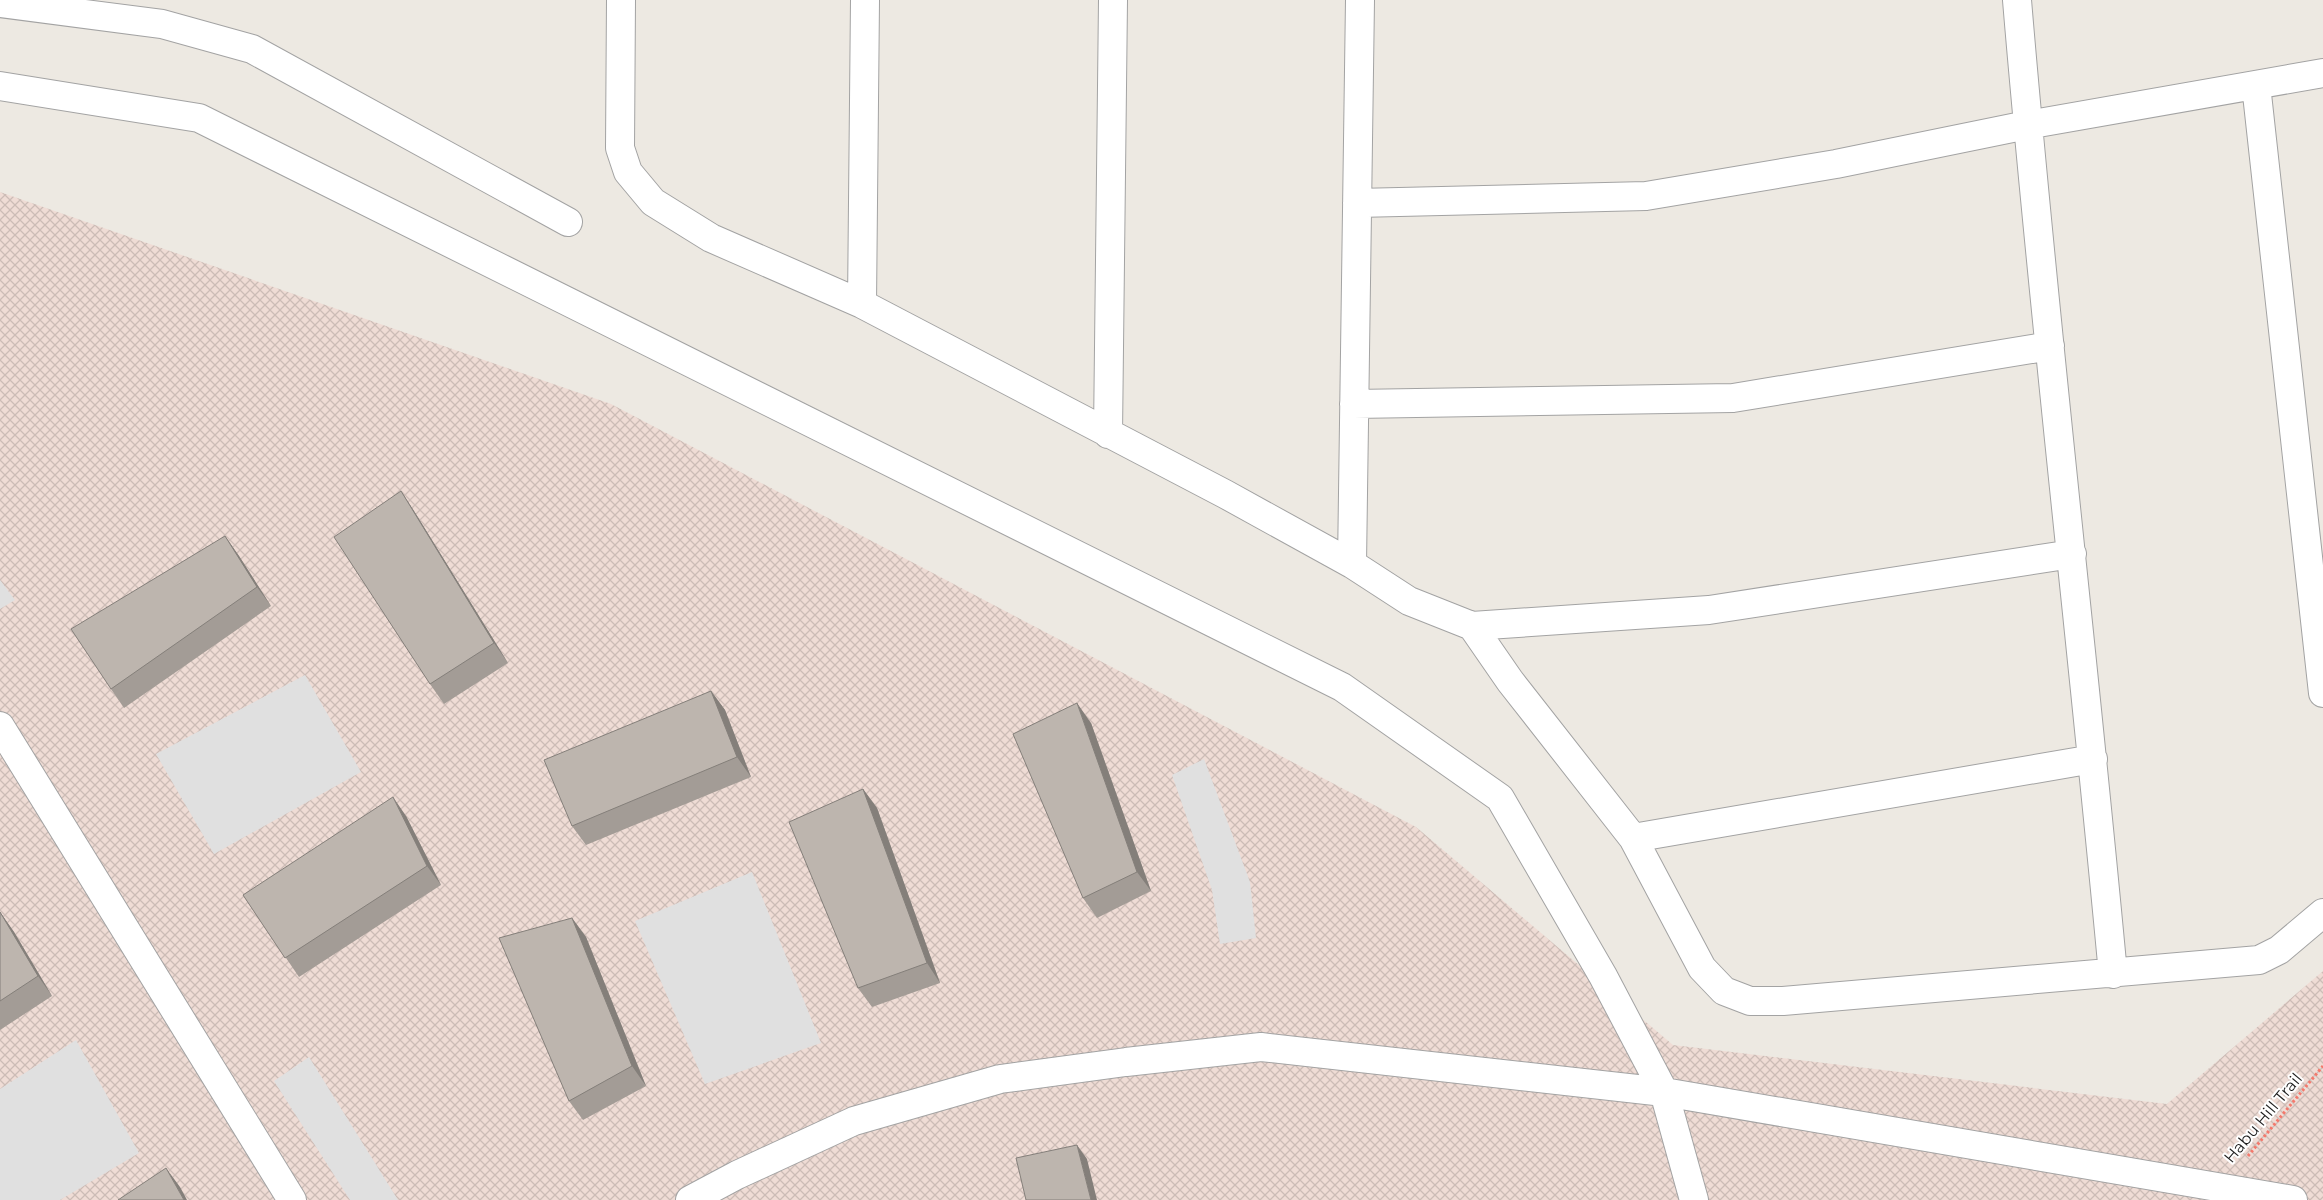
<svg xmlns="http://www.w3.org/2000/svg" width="2323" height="1200" viewBox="0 0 2323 1200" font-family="Montserrat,sans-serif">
<defs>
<pattern id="military-cross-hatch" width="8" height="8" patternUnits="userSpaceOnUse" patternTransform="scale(1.25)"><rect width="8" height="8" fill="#efdcd5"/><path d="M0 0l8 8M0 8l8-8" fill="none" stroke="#ccbcb6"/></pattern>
</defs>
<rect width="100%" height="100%" fill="#ede9e2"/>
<!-- military -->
<path fill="url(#military-cross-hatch)" d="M 0,192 L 611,404 L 1416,827 L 1673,1045 L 2167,1104 L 2323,971 L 2323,1200 L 0,1200 Z"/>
<!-- parking -->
<path fill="#e0e0e0" d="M 0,580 L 15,600 L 0,609 Z
M 305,675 L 361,772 L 214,854 L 156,754 Z
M 1204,759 L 1250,882 L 1256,938 L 1220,944 L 1212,890 L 1172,775 Z
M 752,872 L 821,1043 L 705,1084 L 635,921 Z
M 76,1040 L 139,1153 L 60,1200 L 0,1200 L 0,1089 Z
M 309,1057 L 398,1200 L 350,1200 L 274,1081 Z"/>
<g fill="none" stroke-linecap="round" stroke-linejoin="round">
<defs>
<path id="minor" d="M 621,0 L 620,148 L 628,172 L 653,202 L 711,238 L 862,304 L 1225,494 L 1352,564 L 1409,601 L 1472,626 L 1709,610 L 2072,554
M 2017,0 C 2044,325 2083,649 2113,974
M 0,3 L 162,24 L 252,49 L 568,222
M 2256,85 L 2323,693
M 0,86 L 199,118 L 1342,687 L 1500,798 L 1603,976 L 1664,1092 L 1694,1200
M 1357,203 L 1646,196 L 1836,164 L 2027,125 L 2323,73
M 862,304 L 865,0
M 1354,404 L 1733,398 L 2050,346
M 1108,434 L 1113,0
M 1352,564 L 1360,0
M 1472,626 L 1510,681 L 1633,838 L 1702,968 L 1724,991 L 1750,1001 L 1783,1001 L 2259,960 L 2279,950 L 2323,913
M 0,726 L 292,1200
M 1633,838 L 2093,759
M 690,1200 L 737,1175 L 854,1121 L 1000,1079 L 1126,1062 L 1261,1047 L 1664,1092 L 2293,1200"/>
</defs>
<!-- minor casing -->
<use href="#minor" stroke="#a3a3a3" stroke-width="30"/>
<!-- path -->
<path stroke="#f4796c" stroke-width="3" stroke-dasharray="2.5 2.5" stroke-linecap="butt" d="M 2248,1156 L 2323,1066"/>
<!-- minor -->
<use href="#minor" stroke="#fff" stroke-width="28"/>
</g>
<!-- wall -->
<path fill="#a39c96" d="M 401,491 L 414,511 L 508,663 L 444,704 L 430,684 Z
M 225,536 L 239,556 L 271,606 L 124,708 L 111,689 Z
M 711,691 L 725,710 L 751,777 L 586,845 L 572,826 Z
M 1091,723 L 1151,891 L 1097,918 L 1083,898 Z
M 863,789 L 877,808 L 940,983 L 872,1007 L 858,988 Z
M 406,816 L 441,885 L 299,977 L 243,895 Z
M 0,912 L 14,932 L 52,996 L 0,1030 Z
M 572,918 L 586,937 L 646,1086 L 583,1120 L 569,1101 Z"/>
<!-- shaded-wall -->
<path fill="#847f7a" d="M 401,491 L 414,511 L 508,663 L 494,643 Z
M 225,536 L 239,556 L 271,606 L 257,587 Z
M 711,691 L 725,710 L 751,777 L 737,757 Z
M 1077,703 L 1091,723 L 1151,891 L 1137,872 Z
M 863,789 L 877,808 L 940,983 L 927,963 Z
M 393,797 L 406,816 L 441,885 L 427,866 Z
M 0,912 L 14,932 L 52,996 L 38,976 Z
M 572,918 L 586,937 L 646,1086 L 632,1066 Z
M 1077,1145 L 1087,1159 L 1097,1200 L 1091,1200 Z
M 166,1168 L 180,1187 L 187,1200 L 184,1200 Z"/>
<!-- building -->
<path fill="#bdb5ae" stroke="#847f7a" d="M 401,491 L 494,643 L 430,684 L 334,537 Z
M 225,536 L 257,587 L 111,689 L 71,629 Z
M 711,691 L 737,757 L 572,826 L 544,760 Z
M 1077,703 L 1137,872 L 1083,898 L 1013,734 Z
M 863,789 L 927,963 L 858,988 L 789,822 Z
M 393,797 L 427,866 L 285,958 L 243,895 Z
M 0,912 L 38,976 L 0,1001 Z
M 572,918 L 632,1066 L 569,1101 L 499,938 Z
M 1077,1145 L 1091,1200 L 1026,1200 L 1016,1158 Z
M 166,1168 L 184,1200 L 118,1200 Z"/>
<g text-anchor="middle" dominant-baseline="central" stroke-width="4" stroke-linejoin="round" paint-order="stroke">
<!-- street labels -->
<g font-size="16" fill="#1c1c1c" stroke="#fff">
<text transform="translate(2263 1118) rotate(-50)">Habu Hill Trail</text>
</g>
</g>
</svg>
